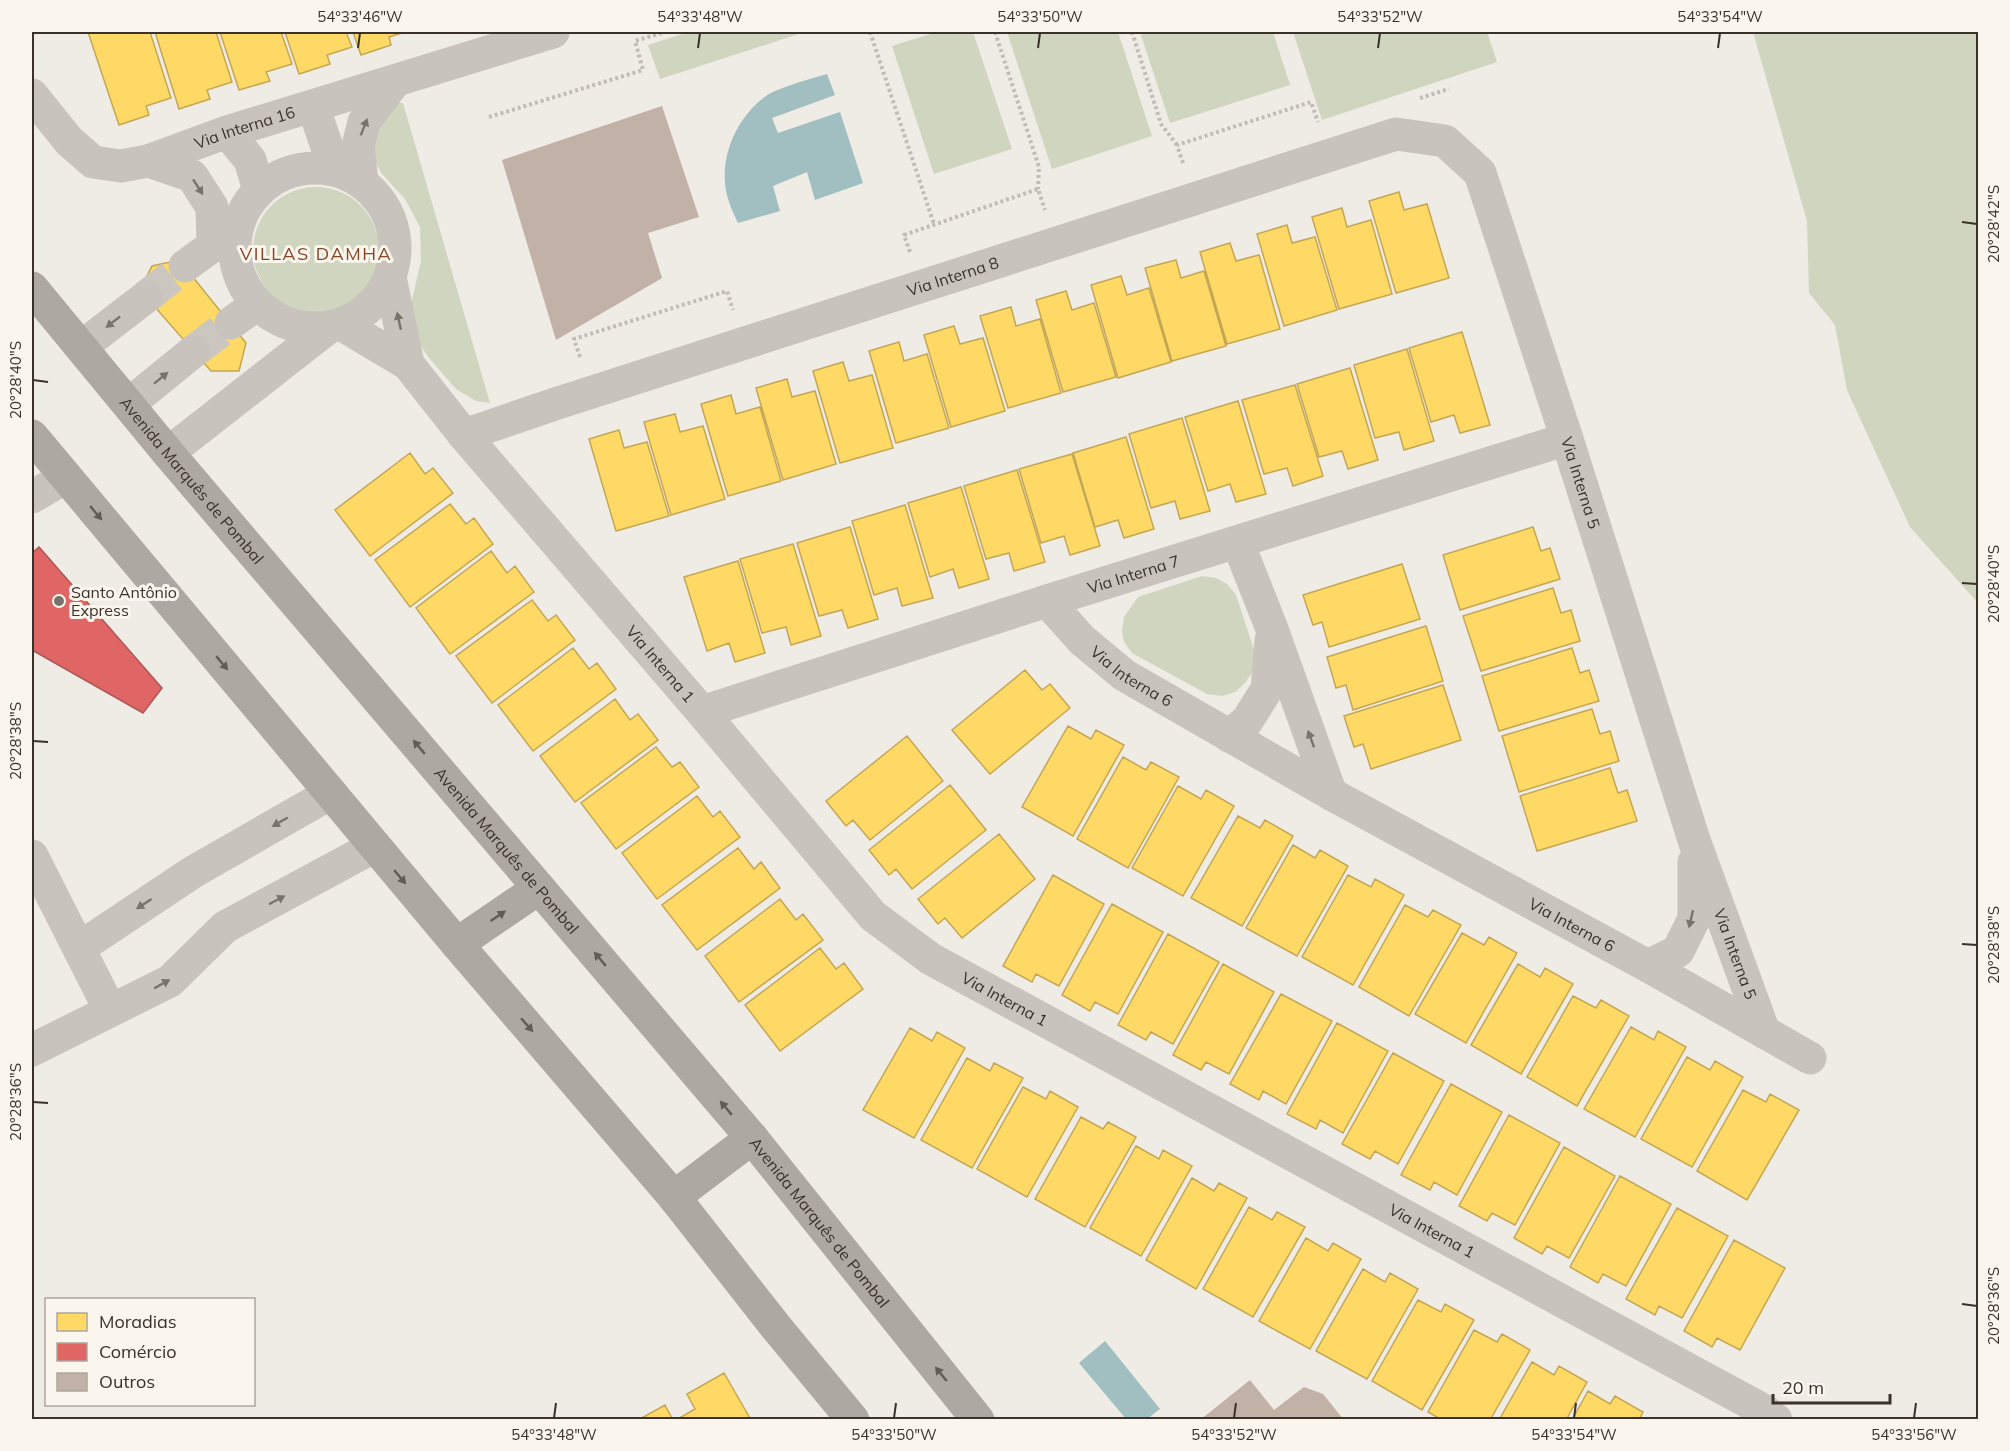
<svg xmlns="http://www.w3.org/2000/svg" width="2010" height="1451" viewBox="0 0 2010 1451" font-family="Mulish,sans-serif">
<rect width="100%" height="100%" fill="#efebe5"/>
<!-- green -->
<path fill="#cfd5bf" d="M 689,32 L 805,32 L 660,79 L 648,45 Z
M 937,32 L 973,32 L 1012,149 L 934,174 L 892,46 Z
M 1007,32 L 1118,32 L 1152,136 L 1052,169 Z
M 1140,32 L 1273,32 L 1290,85 L 1170,123 Z
M 1293,32 L 1487,32 L 1497,62 L 1322,120 Z
M 1753,32 L 1978,32 L 1978,603 L 1910,527 L 1847,390 L 1835,325 L 1809,293 L 1807,221 Z
M 393,103 L 403,103 L 490,403 L 476,401 L 456,389 L 429,358 L 410,330 L 408,317 L 421,261 L 420,227 L 405,199 L 382,174 L 373,158 L 375,129 Z
M253 250a63 63 0 1 1 126 0a63 63 0 1 1-126 0Z
M 1202,576 L 1216,578 L 1227,584 L 1236,595 L 1256,656 L 1252,673 L 1244,684 L 1235,692 L 1222,696 L 1207,694 L 1132,653 L 1124,642 L 1122,631 L 1124,617 L 1138,597 Z"/>
<!-- water -->
<path fill="#a1bec0" d="M 827,74 L 835,95 L 772,118 L 778,133 L 840,112 L 863,183 L 815,200 L 807,172 L 773,186 L 780,211 L 738,223 C 735,216 731,209 729,202 C 716,164 734,119 766,96 C 779,87 811,79 827,74 Z
M 1105,1341 L 1160,1409 L 1147,1419 L 1126,1419 L 1079,1363 Z"/>
<!-- homes -->
<path fill="#ffd966" stroke="#c4a754" stroke-width="1.5" d="M 88,32 L 150,32 L 171,98 L 146,106 L 149,115 L 119,125 Z
M 155,32 L 216,32 L 232,82 L 207,90 L 210,99 L 179,109 Z
M 220,32 L 281,32 L 292,64 L 266,72 L 270,81 L 239,90 Z
M 285,32 L 346,32 L 352,47 L 327,55 L 330,64 L 299,74 Z
M 353,32 L 405,32 L 389,37 L 391,45 L 361,55 Z
M 1399,192 L 1404,210 L 1427,204 L 1449,278 L 1396,293 L 1369,201 Z
M 1342,208 L 1347,227 L 1371,220 L 1392,294 L 1339,309 L 1312,217 Z
M 1287,225 L 1292,243 L 1315,237 L 1337,310 L 1284,326 L 1257,234 Z
M 1230,243 L 1236,261 L 1259,255 L 1280,329 L 1227,344 L 1200,252 Z
M 179,260 L 246,343 L 239,371 L 211,371 L 140,290 L 152,266 Z
M 1176,260 L 1181,278 L 1204,271 L 1226,346 L 1172,361 L 1145,268 Z
M 1121,276 L 1127,295 L 1149,288 L 1171,362 L 1118,378 L 1091,285 Z
M 1066,291 L 1072,310 L 1094,303 L 1116,377 L 1063,392 L 1036,300 Z
M 1011,307 L 1016,326 L 1040,319 L 1061,393 L 1008,408 L 980,316 Z
M 954,326 L 960,344 L 983,338 L 1005,411 L 951,427 L 924,335 Z
M 1462,332 L 1490,425 L 1460,433 L 1454,415 L 1431,422 L 1409,348 Z
M 899,342 L 904,361 L 927,354 L 949,428 L 896,443 L 869,351 Z
M 1407,349 L 1434,441 L 1404,450 L 1399,432 L 1375,438 L 1354,365 Z
M 843,362 L 849,381 L 872,375 L 893,448 L 840,463 L 813,371 Z
M 1350,368 L 1378,460 L 1348,469 L 1342,451 L 1319,457 L 1297,384 Z
M 787,379 L 792,397 L 815,391 L 836,464 L 783,480 L 756,388 Z
M 1295,385 L 1323,476 L 1293,486 L 1287,468 L 1264,474 L 1242,400 Z
M 731,395 L 736,414 L 760,407 L 781,481 L 728,496 L 701,404 Z
M 1238,401 L 1266,494 L 1236,502 L 1230,484 L 1208,491 L 1185,417 Z
M 675,414 L 680,432 L 703,426 L 725,499 L 671,515 L 644,422 Z
M 1182,418 L 1210,511 L 1180,519 L 1175,501 L 1151,508 L 1129,434 Z
M 619,430 L 624,448 L 647,442 L 669,516 L 616,531 L 589,439 Z
M 1126,437 L 1154,529 L 1124,538 L 1118,520 L 1095,527 L 1073,453 Z
M 410,453 L 425,474 L 433,468 L 453,493 L 370,556 L 335,510 Z
M 1072,454 L 1100,546 L 1070,555 L 1064,536 L 1041,543 L 1019,469 Z
M 1017,470 L 1045,562 L 1014,571 L 1009,553 L 986,559 L 964,486 Z
M 961,487 L 989,579 L 959,588 L 953,569 L 930,577 L 908,503 Z
M 450,504 L 466,524 L 474,518 L 493,544 L 410,607 L 375,560 Z
M 905,505 L 933,598 L 902,606 L 897,588 L 874,595 L 852,521 Z
M 850,527 L 878,619 L 848,628 L 842,610 L 819,616 L 797,543 Z
M 1533,527 L 1541,551 L 1550,548 L 1560,579 L 1460,610 L 1443,555 Z
M 793,544 L 821,636 L 791,645 L 786,627 L 762,633 L 740,559 Z
M 491,551 L 507,573 L 515,566 L 534,592 L 450,654 L 416,608 Z
M 738,561 L 765,653 L 735,662 L 729,643 L 707,651 L 684,577 Z
M 1402,564 L 1420,619 L 1329,647 L 1322,622 L 1313,625 L 1303,595 Z
M 1553,588 L 1561,613 L 1571,610 L 1580,641 L 1481,671 L 1463,616 Z
M 532,600 L 548,621 L 556,615 L 575,640 L 492,703 L 456,656 Z
M 1426,626 L 1443,681 L 1353,710 L 1346,685 L 1336,688 L 1327,657 Z
M 573,648 L 589,669 L 597,663 L 616,689 L 533,751 L 498,705 Z
M 1572,648 L 1580,673 L 1589,670 L 1599,701 L 1499,731 L 1482,676 Z
M 1025,670 L 1042,690 L 1050,684 L 1070,708 L 990,774 L 952,730 Z
M 1443,685 L 1461,740 L 1371,769 L 1363,744 L 1354,747 L 1344,716 Z
M 615,699 L 630,720 L 638,714 L 658,740 L 575,802 L 540,756 Z
M 1592,709 L 1600,734 L 1610,731 L 1619,761 L 1519,792 L 1502,736 Z
M 1068,726 L 1091,739 L 1096,730 L 1124,745 L 1073,836 L 1022,807 Z
M 907,736 L 943,781 L 870,840 L 853,820 L 846,826 L 826,801 Z
M 656,747 L 672,767 L 680,762 L 699,787 L 616,849 L 581,803 Z
M 1123,757 L 1146,770 L 1151,762 L 1179,777 L 1128,868 L 1077,839 Z
M 1610,768 L 1618,793 L 1627,790 L 1637,821 L 1537,851 L 1520,796 Z
M 950,785 L 986,830 L 912,889 L 896,869 L 889,875 L 869,850 Z
M 1178,786 L 1201,799 L 1206,790 L 1234,806 L 1183,896 L 1132,868 Z
M 697,796 L 713,817 L 720,811 L 740,837 L 657,899 L 622,853 Z
M 1238,816 L 1260,828 L 1265,820 L 1293,836 L 1242,926 L 1191,898 Z
M 999,834 L 1035,879 L 962,938 L 945,918 L 938,924 L 918,899 Z
M 1293,845 L 1315,858 L 1320,850 L 1348,866 L 1297,956 L 1246,928 Z
M 738,848 L 754,869 L 761,862 L 780,888 L 697,950 L 662,905 Z
M 1053,875 L 1104,904 L 1059,986 L 1036,974 L 1032,982 L 1003,966 Z
M 1348,875 L 1371,887 L 1375,879 L 1404,895 L 1353,985 L 1302,957 Z
M 780,899 L 796,920 L 803,914 L 823,940 L 739,1002 L 705,956 Z
M 1112,904 L 1163,932 L 1118,1014 L 1095,1002 L 1090,1011 L 1062,995 Z
M 1405,905 L 1428,917 L 1433,910 L 1461,925 L 1409,1016 L 1359,987 Z
M 1462,933 L 1484,945 L 1489,937 L 1517,953 L 1466,1043 L 1415,1014 Z
M 1168,934 L 1219,962 L 1173,1044 L 1151,1032 L 1146,1040 L 1118,1025 Z
M 820,948 L 836,969 L 844,963 L 863,989 L 780,1051 L 745,1005 Z
M 1223,964 L 1274,992 L 1229,1074 L 1206,1062 L 1201,1070 L 1173,1055 Z
M 1518,964 L 1540,977 L 1545,968 L 1573,984 L 1521,1074 L 1471,1045 Z
M 1281,994 L 1332,1021 L 1286,1104 L 1263,1091 L 1259,1100 L 1230,1084 Z
M 1573,996 L 1596,1008 L 1601,1000 L 1629,1016 L 1577,1106 L 1527,1077 Z
M 1337,1023 L 1388,1051 L 1343,1133 L 1320,1120 L 1316,1129 L 1287,1114 Z
M 1631,1027 L 1654,1040 L 1658,1031 L 1686,1047 L 1635,1137 L 1584,1109 Z
M 910,1028 L 932,1041 L 937,1032 L 965,1048 L 914,1138 L 863,1110 Z
M 1393,1053 L 1444,1081 L 1398,1164 L 1375,1151 L 1370,1159 L 1342,1144 Z
M 1687,1057 L 1710,1070 L 1715,1061 L 1743,1077 L 1692,1167 L 1641,1139 Z
M 967,1058 L 990,1071 L 994,1063 L 1023,1078 L 972,1168 L 921,1140 Z
M 1451,1084 L 1502,1112 L 1457,1195 L 1434,1182 L 1430,1190 L 1401,1175 Z
M 1023,1087 L 1046,1099 L 1050,1091 L 1078,1107 L 1027,1197 L 977,1169 Z
M 1743,1090 L 1766,1102 L 1770,1094 L 1799,1110 L 1747,1200 L 1697,1171 Z
M 1509,1115 L 1560,1143 L 1515,1225 L 1492,1213 L 1487,1221 L 1459,1206 Z
M 1081,1117 L 1103,1129 L 1108,1122 L 1136,1137 L 1085,1227 L 1035,1199 Z
M 1136,1146 L 1159,1159 L 1163,1150 L 1192,1166 L 1141,1256 L 1090,1228 Z
M 1564,1147 L 1615,1176 L 1569,1258 L 1547,1246 L 1542,1254 L 1514,1238 Z
M 1620,1176 L 1671,1204 L 1626,1286 L 1603,1274 L 1598,1283 L 1570,1267 Z
M 1192,1178 L 1214,1191 L 1219,1183 L 1247,1198 L 1196,1289 L 1146,1260 Z
M 1249,1207 L 1272,1220 L 1277,1212 L 1305,1227 L 1253,1317 L 1203,1289 Z
M 1677,1208 L 1728,1236 L 1682,1318 L 1659,1306 L 1655,1315 L 1626,1299 Z
M 1306,1238 L 1328,1251 L 1333,1243 L 1361,1259 L 1310,1349 L 1259,1321 Z
M 1734,1240 L 1785,1268 L 1740,1350 L 1717,1338 L 1712,1347 L 1684,1331 Z
M 1363,1269 L 1385,1282 L 1390,1273 L 1418,1289 L 1367,1379 L 1316,1351 Z
M 1418,1300 L 1441,1312 L 1445,1304 L 1474,1320 L 1422,1410 L 1372,1381 Z
M 1474,1330 L 1497,1342 L 1502,1334 L 1530,1350 L 1490,1420 L 1442,1420 L 1428,1412 Z
M 1532,1362 L 1554,1375 L 1559,1366 L 1587,1382 L 1566,1420 L 1499,1420 Z
M 724,1373 L 751,1420 L 676,1420 L 695,1409 L 687,1394 Z
M 1588,1391 L 1610,1404 L 1615,1396 L 1643,1412 L 1639,1420 L 1572,1420 Z
M 665,1405 L 673,1420 L 638,1420 Z"/>
<!-- shops -->
<path fill="#e06666" stroke="#ae5654" stroke-width="1.5" d="M 39,547 L 162,688 L 143,713 L 32,650 L 32,553 Z"/>
<!-- building -->
<path fill="#c2b1a7" d="M 662,106 L 699,217 L 648,233 L 662,278 L 556,340 L 502,160 Z
M 1250,1380 L 1274,1410 L 1304,1387 L 1323,1394 L 1344,1420 L 1200,1420 Z"/>
<g fill="none" stroke-linecap="round" stroke-linejoin="round">
<!-- minor-tunnel -->
<path stroke="#cbc6c0" stroke-width="33" stroke-dasharray="33 16" stroke-linecap="butt" d="M 146,297 L 185,266
M 194,351 L 231,323"/>
<!-- path -->
<path stroke="#c1bcb6" stroke-width="4" stroke-dasharray="3 3" stroke-linecap="butt" d="M 870,32 L 934,224
M 995,32 L 1039,167 L 1038,189
M 1132,32 L 1161,124 L 1177,145
M 1420,98 L 1449,89
M 489,117 L 643,70 L 635,41 L 665,32
M 1183,163 L 1177,145 L 1311,102 L 1318,122
M 910,252 L 904,235 L 1038,189 L 1045,210
M 580,357 L 574,339 L 727,291 L 733,310"/>
<!-- minor -->
<g stroke="#c9c3bd" stroke-width="33">
<path id="s1" d="M 32,95 L 69,141 L 93,162 L 121,166 L 148,161 L 227,132 L 553,32"/>
<path d="M 313,106 L 335,170"/>
<path d="M 227,132 L 250,160 L 259,190"/>
<path d="M 148,161 L 192,176 L 212,207 L 213,246"/>
<circle cx="315" cy="248" r="80"/>
<path d="M 362,181 L 358,146 L 364,122 L 395,81"/>
<path d="M 185,266 L 230,233"/>
<path d="M 390,277 L 408,364"/>
<path d="M 231,323 L 257,304"/>
<path id="s2" d="M 341,324 L 408,364 L 464,435 L 702,712 L 873,916 L 931,959 L 1765,1411 L 1776,1420"/>
<path d="M 81,347 L 146,297"/>
<path d="M 129,404 L 194,351"/>
<path id="s3" d="M 464,435 L 558,403 L 1396,134 L 1445,141 L 1480,173 L 1567,439 L 1694,840 L 1764,1032"/>
<path d="M 168,453 L 329,327"/>
<path d="M 32,497 L 66,477"/>
<path d="M 1238,543 L 1272,629 L 1331,794"/>
<path id="s4" d="M 1047,601 L 1082,640 L 1124,675 L 1331,794 L 1648,966 L 1810,1058"/>
<path id="s5" d="M 702,712 L 1047,601 L 1567,439"/>
<path d="M 1229,736 L 1247,721 L 1267,689 L 1271,640"/>
<path d="M 32,856 L 110,1010"/>
<path d="M 79,948 L 193,872 L 331,793"/>
<path d="M 1648,966 L 1678,951 L 1694,919 L 1694,862"/>
<path d="M 32,1050 L 170,981 L 225,927 L 375,846"/>
</g>
<!-- major -->
<g stroke="#aea8a2" stroke-width="33">
<path id="s6" d="M 32,288 L 168,453 L 752,1138 L 978,1420"/>
<path d="M 32,436 L 457,944 L 674,1197 L 776,1327 L 853,1420"/>
<path d="M 457,944 L 539,888"/>
<path d="M 674,1197 L 752,1138"/>
</g>
</g>
<!-- one-way arrows -->
<defs><path id="oneway-solid" d="M-6-.8H1V-3.2L6.5 0L1 3.2V.8H-6Z" transform="scale(1.5)"/></defs>
<g fill="#7a736d">
<use href="#oneway-solid" transform="translate(364 127) rotate(-69)"/>
<use href="#oneway-solid" transform="translate(198 187) rotate(57)"/>
<use href="#oneway-solid" transform="translate(399 321) rotate(-102)"/>
<use href="#oneway-solid" transform="translate(113 322) rotate(142)"/>
<use href="#oneway-solid" transform="translate(161 378) rotate(-39)"/>
<use href="#oneway-solid" transform="translate(1311 739) rotate(-110)"/>
<use href="#oneway-solid" transform="translate(280 822) rotate(150)"/>
<use href="#oneway-solid" transform="translate(277 900) rotate(-28)"/>
<use href="#oneway-solid" transform="translate(144 904) rotate(147)"/>
<use href="#oneway-solid" transform="translate(1691 919) rotate(103)"/>
<use href="#oneway-solid" transform="translate(162 984) rotate(-29)"/>
</g>
<g fill="#635b55">
<use href="#oneway-solid" transform="translate(96 513) rotate(50)"/>
<use href="#oneway-solid" transform="translate(222 663) rotate(50)"/>
<use href="#oneway-solid" transform="translate(419 747) rotate(-130)"/>
<use href="#oneway-solid" transform="translate(400 877) rotate(50)"/>
<use href="#oneway-solid" transform="translate(498 916) rotate(-34)"/>
<use href="#oneway-solid" transform="translate(600 959) rotate(-130)"/>
<use href="#oneway-solid" transform="translate(527 1025) rotate(49)"/>
<use href="#oneway-solid" transform="translate(726 1108) rotate(-130)"/>
<use href="#oneway-solid" transform="translate(941 1374) rotate(-129)"/>
</g>
<!-- ticks -->
<path fill="none" stroke="#3a312b" stroke-width="2" d="M 358,48 L 360,33M 698,48 L 700,33M 1038,48 L 1040,33M 1378,48 L 1380,33M 1718,48 L 1720,33M 1962,222 L 1977,224M 33,380 L 48,382M 1962,583 L 1977,584M 33,741 L 48,742M 1962,944 L 1977,945M 33,1102 L 48,1103M 1962,1304 L 1977,1306M 554,1418 L 556,1403M 894,1418 L 896,1403M 1234,1418 L 1236,1403M 1574,1418 L 1576,1403M 1914,1418 L 1916,1403"/>
<!-- markers -->
<circle fill="#79726c" stroke="#faf6ed" stroke-width="2" cx="59" cy="601" r="6"/>
<g text-anchor="middle" dominant-baseline="central" stroke-width="6" stroke-linejoin="round" paint-order="stroke">
<!-- street labels -->
<g font-size="16" fill="#3a312b" stroke="#faf6ed">
<text stroke="none"><textPath href="#s1" startOffset="249">Via Interna 16</textPath></text>
<text stroke="none"><textPath href="#s3" startOffset="514">Via Interna 8</textPath></text>
<text stroke="none"><textPath href="#s6" startOffset="250">Avenida Marquês de Pombal</textPath></text>
<text stroke="none"><textPath href="#s3" startOffset="1402">Via Interna 5</textPath></text>
<text stroke="none"><textPath href="#s5" startOffset="453">Via Interna 7</textPath></text>
<text stroke="none"><textPath href="#s2" startOffset="470">Via Interna 1</textPath></text>
<text stroke="none"><textPath href="#s4" startOffset="114">Via Interna 6</textPath></text>
<text stroke="none"><textPath href="#s6" startOffset="736">Avenida Marquês de Pombal</textPath></text>
<text stroke="none"><textPath href="#s4" startOffset="620">Via Interna 6</textPath></text>
<text stroke="none"><textPath href="#s3" startOffset="1898">Via Interna 5</textPath></text>
<text stroke="none"><textPath href="#s2" startOffset="956">Via Interna 1</textPath></text>
<text stroke="none"><textPath href="#s6" startOffset="1222">Avenida Marquês de Pombal</textPath></text>
<text stroke="none"><textPath href="#s2" startOffset="1442">Via Interna 1</textPath></text>
</g>
<!-- poi labels -->
<g font-size="16" fill="#3a312b" stroke="#faf6ed" text-anchor="start">
<text x="71" y="592">Santo Antônio<tspan x="71" dy="18">Express</tspan></text>
</g>
<!-- neighbourhood labels -->
<g font-size="18" letter-spacing="1.5" fill="#894524" stroke="#faf6ed">
<text x="316" y="253">VILLAS DAMHA</text>
</g>
</g>
<!-- border -->
<rect width="2010" height="1451" fill="none" stroke="#faf6ed" stroke-width="66"/>
<!-- legend -->
<rect x="45" y="1298" width="210" height="108" fill="#faf6ed" stroke="#ada79f" stroke-width="1.5"/>
<rect x="57" y="1313" width="30" height="18" fill="#ffd966" stroke="#ada79f" stroke-width="1.5"/>
<text x="99" y="1328" font-size="18" fill="#3a312b">Moradias</text>
<rect x="57" y="1343" width="30" height="18" fill="#e06666" stroke="#ada79f" stroke-width="1.5"/>
<text x="99" y="1358" font-size="18" fill="#3a312b">Comércio</text>
<rect x="57" y="1373" width="30" height="18" fill="#c2b1a7" stroke="#ada79f" stroke-width="1.5"/>
<text x="99" y="1388" font-size="18" fill="#3a312b">Outros</text>
<!-- scale -->
<path d="M1773 1394v9h117v-9" fill="none" stroke="#3a312b" stroke-width="3"/>
<text x="1782" y="1394" font-size="18" fill="#3a312b" stroke="#faf6ed" stroke-width="4.5" paint-order="stroke">20 m</text>
<rect x="33" y="33" width="1944" height="1385" fill="none" stroke="#3a312b" stroke-width="2"/>
<g font-size="15" text-anchor="middle" fill="#3a312b">
<text x="360" y="22">54°33'46"W</text>
<text x="700" y="22">54°33'48"W</text>
<text x="1040" y="22">54°33'50"W</text>
<text x="1380" y="22">54°33'52"W</text>
<text x="1720" y="22">54°33'54"W</text>
<text transform="translate(1994 224) rotate(-90)" y="5">20°28'42"S</text>
<text transform="translate(16 380) rotate(-90)" y="5">20°28'40"S</text>
<text transform="translate(1994 584) rotate(-90)" y="5">20°28'40"S</text>
<text transform="translate(16 741) rotate(-90)" y="5">20°28'38"S</text>
<text transform="translate(1994 945) rotate(-90)" y="5">20°28'38"S</text>
<text transform="translate(16 1102) rotate(-90)" y="5">20°28'36"S</text>
<text transform="translate(1994 1306) rotate(-90)" y="5">20°28'36"S</text>
<text x="554" y="1440">54°33'48"W</text>
<text x="894" y="1440">54°33'50"W</text>
<text x="1234" y="1440">54°33'52"W</text>
<text x="1574" y="1440">54°33'54"W</text>
<text x="1914" y="1440">54°33'56"W</text>
</g>
</svg>
